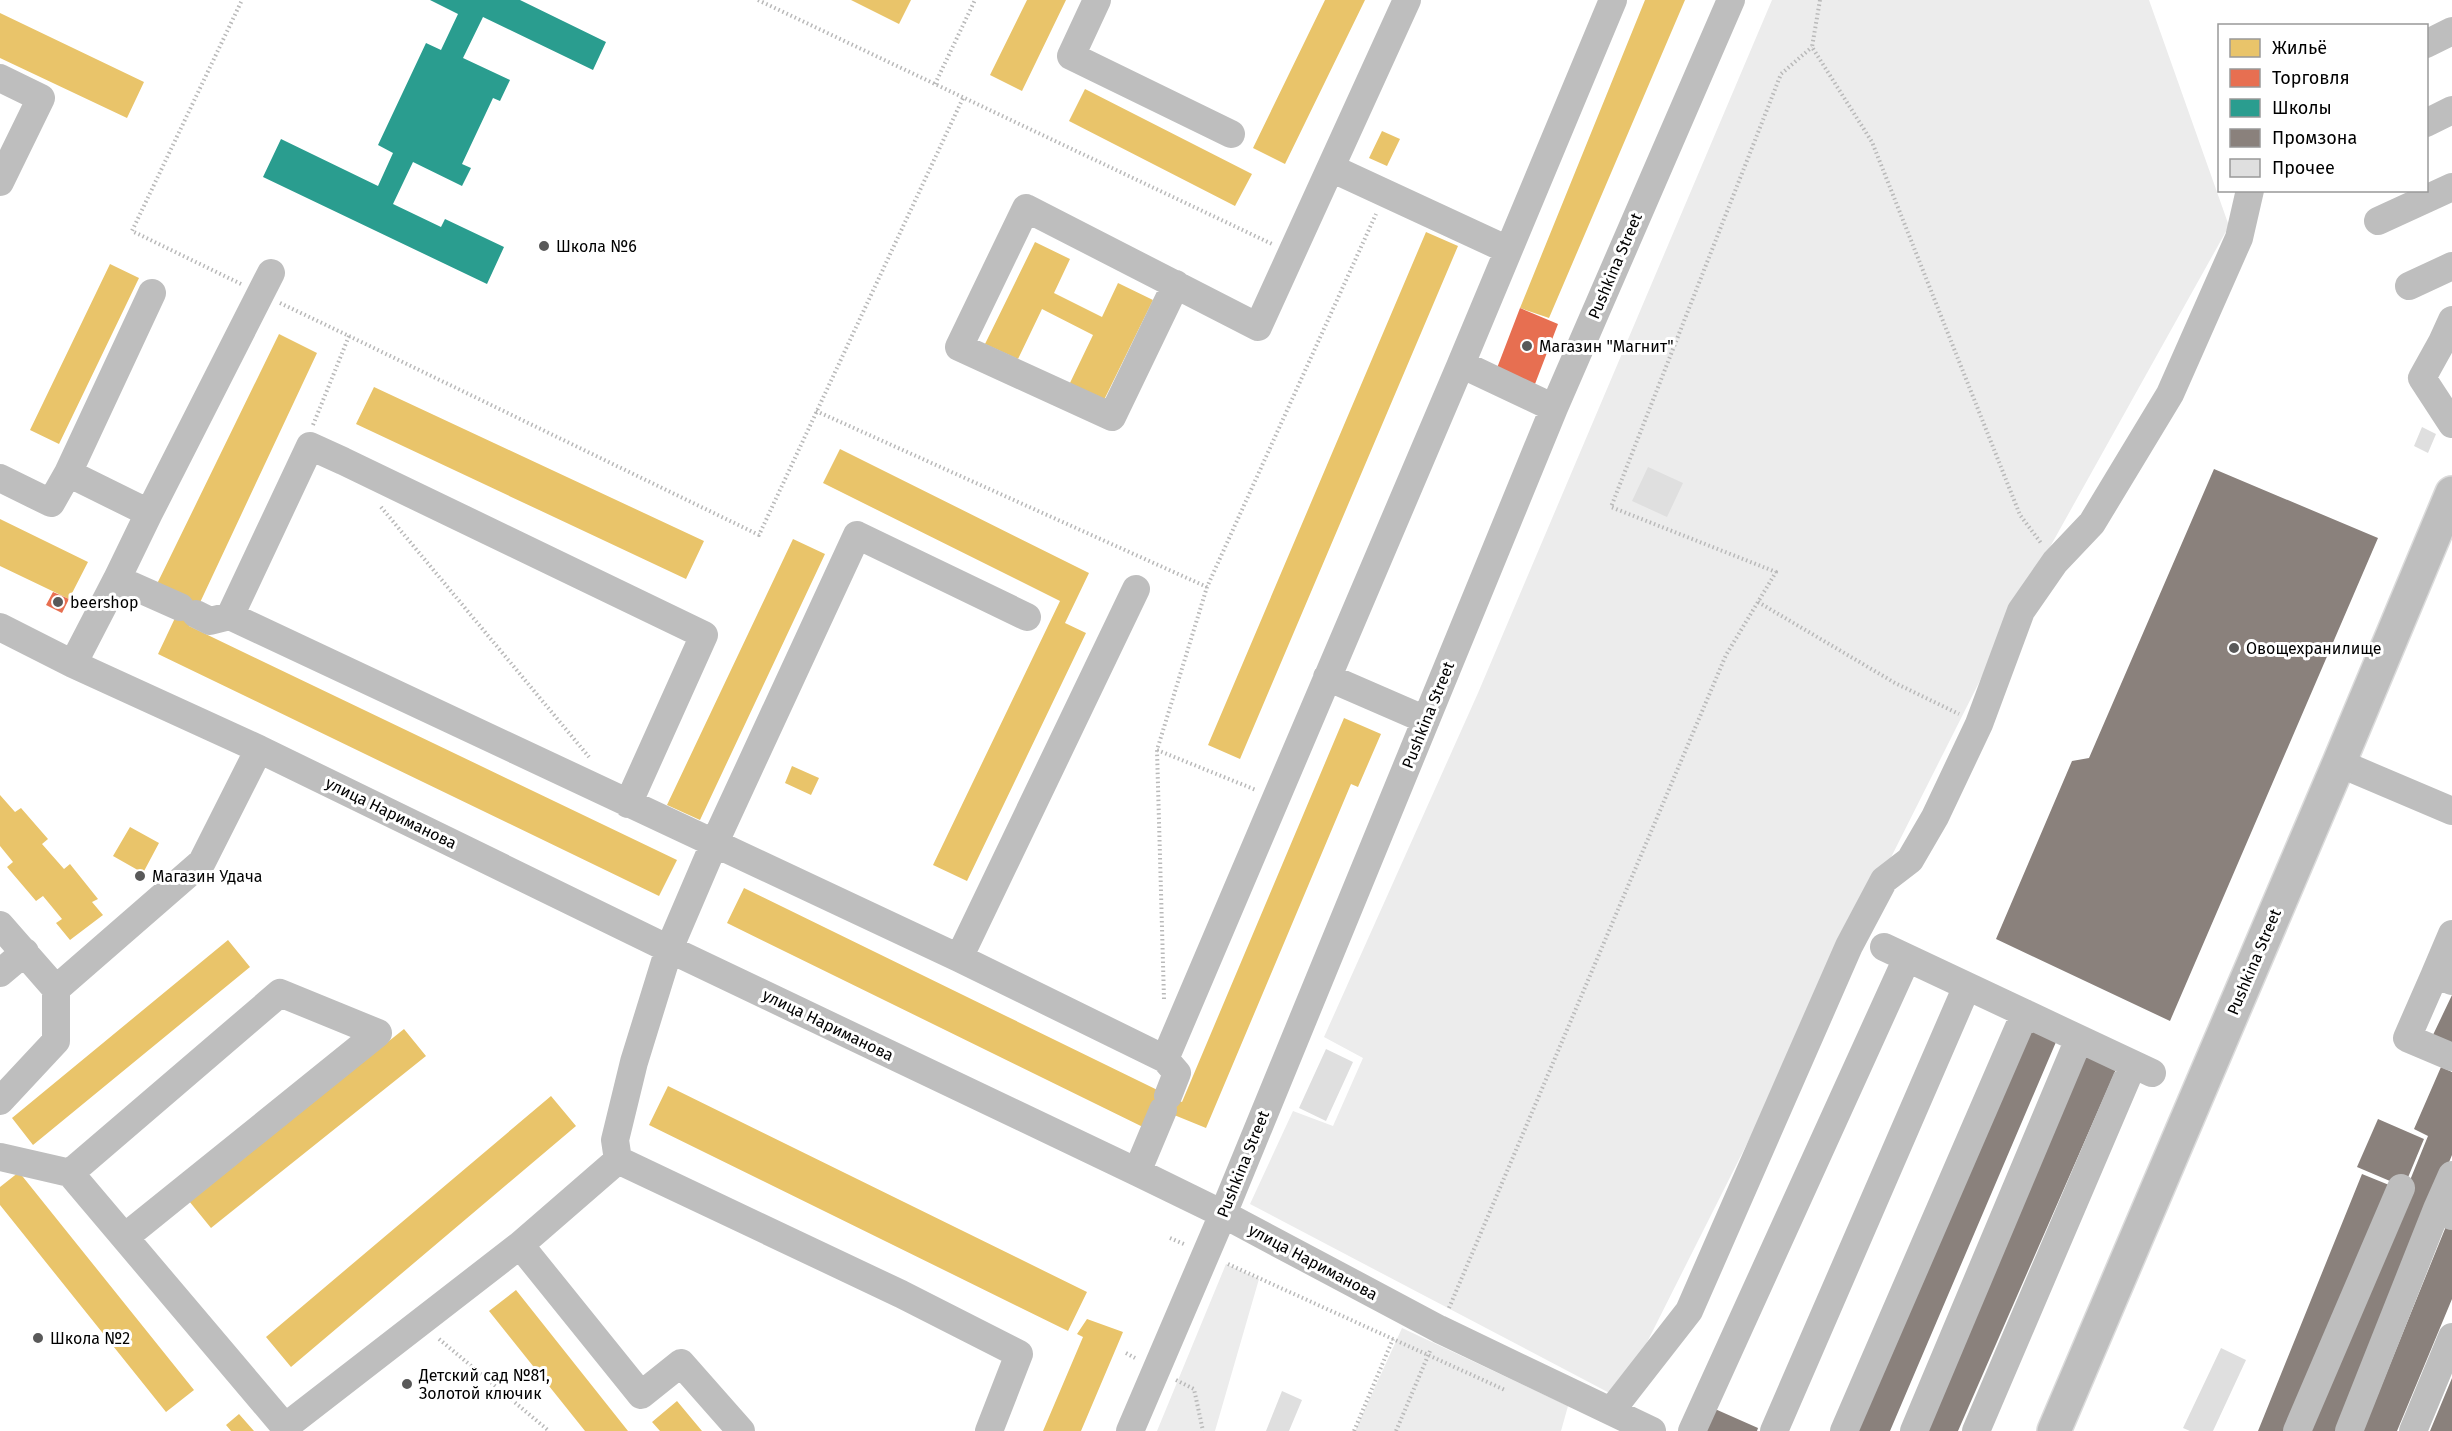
<svg xmlns="http://www.w3.org/2000/svg" width="2452" height="1431" viewBox="0 0 2452 1431" font-family="'Fira Sans',sans-serif">
<rect width="100%" height="100%" fill="#fff"/>
<!-- green -->
<path fill="#ececec" d="M 1772,0 L 2149,0 L 2229,226 L 2021,599 L 1619,1398 L 1250,1204 L 1293,1111 L 1333,1126 L 1363,1058 L 1324,1037 L 1478,693 Z
M 1226,1264 L 1259,1279 L 1215,1431 L 1157,1431 Z
M 1402,1328 L 1568,1406 L 1561,1431 L 1355,1431 Z"/>
<!-- homes -->
<path fill="#e9c46a" d="M 851,0 L 911,0 L 899,24 Z
M 1027,0 L 1066,0 L 1022,91 L 990,75 Z
M 1325,0 L 1365,0 L 1285,164 L 1253,148 Z
M 1645,0 L 1685,0 L 1549,318 L 1520,308 Z
M 0,13 L 144,82 L 127,118 L 0,58 Z
M 1085,89 L 1252,174 L 1235,206 L 1069,121 Z
M 1382,131 L 1400,139 L 1387,166 L 1369,158 Z
M 1426,232 L 1458,246 L 1240,759 L 1208,745 Z
M 1035,242 L 1070,259 L 1054,293 L 1102,317 L 1118,283 L 1153,300 L 1103,402 L 1069,385 L 1093,335 L 1042,309 L 1018,359 L 985,344 Z
M 110,264 L 139,278 L 59,444 L 30,430 Z
M 279,334 L 317,353 L 189,626 L 677,860 L 659,896 L 158,654 L 183,601 L 155,588 Z
M 374,387 L 704,541 L 686,579 L 356,424 Z
M 840,449 L 1089,573 L 1065,623 L 1086,633 L 967,881 L 933,865 L 1060,601 L 823,483 Z
M 0,519 L 88,562 L 69,599 L 0,566 Z
M 793,539 L 825,554 L 700,820 L 667,805 Z
M 1344,718 L 1381,734 L 1358,787 L 1351,784 L 1206,1128 L 1157,1108 L 1147,1129 L 727,923 L 744,888 L 1182,1102 Z
M 792,766 L 819,778 L 811,795 L 785,783 Z
M 0,795 L 15,812 L 21,808 L 48,839 L 42,844 L 64,869 L 70,864 L 98,899 L 92,902 L 103,915 L 70,940 L 56,923 L 62,919 L 43,896 L 36,901 L 7,867 L 13,862 L 0,846 Z
M 130,827 L 159,843 L 143,873 L 113,856 Z
M 228,940 L 250,967 L 33,1145 L 12,1118 Z
M 404,1029 L 426,1056 L 211,1228 L 189,1201 Z
M 668,1086 L 1087,1292 L 1068,1331 L 649,1125 Z
M 551,1096 L 576,1126 L 291,1367 L 266,1337 Z
M 19,1172 L 194,1390 L 166,1412 L 0,1205 L 0,1187 Z
M 516,1290 L 628,1431 L 585,1431 L 489,1311 Z
M 1087,1319 L 1123,1332 L 1081,1431 L 1043,1431 L 1083,1337 L 1077,1334 Z
M 677,1401 L 702,1431 L 660,1431 L 652,1422 Z
M 239,1414 L 254,1431 L 231,1431 L 226,1425 Z"/>
<!-- shops -->
<path fill="#e76f51" d="M 1520,308 L 1558,324 L 1535,384 L 1497,368 Z
M 53,592 L 69,599 L 62,613 L 46,605 Z"/>
<!-- schools -->
<path fill="#2a9d8f" d="M 430,0 L 520,0 L 606,42 L 593,70 L 483,17 L 463,58 L 510,80 L 500,101 L 493,98 L 462,164 L 471,168 L 462,186 L 413,162 L 393,204 L 441,227 L 445,219 L 504,247 L 487,284 L 263,177 L 281,139 L 378,186 L 393,153 L 378,145 L 426,43 L 441,50 L 458,14 Z"/>
<!-- industry -->
<path fill="#8a817c" d="M 2214,469 L 2378,538 L 2170,1021 L 1996,939 L 2072,761 L 2089,758 Z
M 2452,995 L 2452,1045 L 2432,1037 Z
M 2024,1028 L 2056,1042 L 1890,1431 L 1852,1431 Z
M 2084,1050 L 2118,1065 L 1958,1431 L 1918,1431 Z
M 2441,1067 L 2452,1072 L 2452,1155 L 2338,1431 L 2308,1431 L 2428,1136 L 2414,1129 Z
M 2378,1119 L 2424,1139 L 2404,1187 L 2357,1167 Z
M 2362,1174 L 2394,1187 L 2286,1431 L 2258,1431 Z
M 2449,1219 L 2452,1221 L 2452,1299 L 2397,1431 L 2363,1431 Z
M 2452,1378 L 2452,1431 L 2430,1431 Z
M 1715,1409 L 1758,1428 L 1757,1431 L 1706,1431 Z"/>
<!-- building -->
<path fill="#dfdfdf" d="M 2422,427 L 2436,434 L 2428,453 L 2414,446 Z
M 1648,467 L 1683,483 L 1667,517 L 1632,501 Z
M 1326,1049 L 1353,1062 L 1326,1121 L 1299,1108 Z
M 2221,1348 L 2246,1360 L 2213,1431 L 2190,1431 L 2183,1428 Z
M 1282,1391 L 1302,1400 L 1289,1431 L 1266,1431 Z"/>
<g fill="none" stroke-linecap="round" stroke-linejoin="round">
<defs>
<path id="major" d="M 2054,1431 L 2339,763 L 2452,493"/>
</defs>
<!-- major casing -->
<use href="#major" stroke="#dbdbdb" stroke-width="36"/>
<!-- path -->
<path stroke="#b9b9b9" stroke-width="4" stroke-dasharray="1.5 3" stroke-linecap="butt" d="M 758,0 L 1272,244
M 1820,0 L 1812,47 L 1872,142 L 2020,515 L 2041,543
M 935,84 L 975,0
M 241,284 L 132,231 L 242,0
M 280,303 L 349,336 L 313,425
M 349,336 L 759,535 L 963,98
M 816,411 L 1207,587
M 381,507 L 589,757
M 1758,602 L 1895,683 L 1959,714
M 1157,750 L 1256,790
M 1164,999 L 1157,750 L 1207,587 L 1376,214
M 1170,1238 L 1186,1245
M 1228,1264 L 1505,1390
M 1449,1308 L 1726,655 L 1776,572 L 1611,507 L 1781,74 L 1812,47
M 439,1339 L 549,1431
M 1126,1353 L 1135,1358
M 1176,1380 L 1194,1389 L 1203,1431
M 1354,1431 L 1393,1339
M 1396,1431 L 1430,1351"/>
<!-- minor -->
<path stroke="#bebebe" stroke-width="28" d="M 1097,0 L 1071,56 L 1231,134
M 2426,44 L 2452,31
M 0,78 L 41,98 L 0,182
M 2426,123 L 2452,110
M 1331,168 L 1508,250
M 2378,221 L 2452,187
M 1176,284 L 1112,417 L 959,347 L 1026,208 L 1258,327 L 1407,0
M 2409,286 L 2452,266
M 2452,320 L 2442,342 L 2422,378 L 2452,424
M 1461,364 L 1613,0
M 68,473 L 152,293
M 0,478 L 51,503 L 68,473 L 149,513 L 117,579
M 149,513 L 271,273
M 196,614 L 210,621 L 230,616 L 959,958 L 1165,1059
M 230,616 L 310,446 L 343,461 L 704,635 L 628,804
M 0,627 L 73,664 L 259,749 L 669,949 L 1137,1172 L 1223,1214 L 1439,1329 L 1652,1431
M 73,664 L 117,579 L 180,607
M 1327,677 L 1426,720
M 2339,763 L 2452,811
M 0,925 L 56,989 L 202,862 L 259,749
M 2452,934 L 2435,974 L 2452,981
M 1884,947 L 2152,1073
M 959,958 L 1136,589
M 0,973 L 25,952
M 2435,974 L 2407,1038 L 2452,1057
M 1168,1096 L 1177,1073 L 1165,1059 L 1461,364 L 1554,408
M 0,1101 L 56,1041 L 56,989
M 0,1157 L 70,1173 L 285,1427 L 520,1245 L 641,1395 L 681,1363 L 741,1431
M 1137,1172 L 1163,1110
M 70,1173 L 280,993 L 378,1033 L 125,1237
M 2452,1175 L 2437,1209 L 2452,1216
M 520,1245 L 618,1160
M 1611,1411 L 1689,1311 L 1849,946 L 1884,880 L 1910,860 L 1935,817 L 1979,724 L 2021,611 L 2055,562 L 2092,523 L 2170,394 L 2239,238 L 2250,190
M 989,1431 L 1019,1354 L 901,1294 L 618,1160 L 615,1140 L 634,1062 L 669,949 L 714,844 L 857,535 L 1027,617
M 1130,1431 L 1223,1214 L 1554,408 L 1731,0
M 1692,1431 L 1907,958
M 1774,1431 L 1967,986
M 1844,1431 L 2025,1013
M 1914,1431 L 2079,1039
M 1976,1431 L 2133,1064
M 2297,1431 L 2401,1188
M 2349,1431 L 2437,1209
M 2413,1431 L 2452,1337"/>
<!-- major -->
<use href="#major" stroke="#bebebe" stroke-width="33"/>
</g>
<!-- markers -->
<g fill="#595959" stroke="#fff" stroke-width="2">
<circle cx="544" cy="246" r="6"/>
<circle cx="1527" cy="346" r="6"/>
<circle cx="58" cy="602" r="6"/>
<circle cx="2234" cy="648" r="6"/>
<circle cx="140" cy="876" r="6"/>
<circle cx="38" cy="1338" r="6"/>
<circle cx="407" cy="1384" r="6"/>
</g>
<g text-anchor="middle" dominant-baseline="central" stroke-width="6" stroke-linejoin="round" paint-order="stroke">
<!-- poi labels -->
<g font-size="16" fill="#000" stroke="#fff" text-anchor="start">
<text x="556" y="246">Школа №6</text>
<text x="1539" y="346">Магазин "Магнит"</text>
<text x="70" y="602">beershop</text>
<text x="2246" y="648">Овощехранилище</text>
<text x="152" y="876">Магазин Удача</text>
<text x="50" y="1338">Школа №2</text>
<text x="419" y="1375">Детский сад №81,<tspan x="419" dy="18">Золотой ключик</tspan></text>
</g>
<!-- street labels -->
<g font-size="16" fill="#000" stroke="#fff">
<text transform="translate(1615 266) rotate(-67)">Pushkina Street</text>
<text transform="translate(1428 715) rotate(-68)">Pushkina Street</text>
<text transform="translate(391 813) rotate(26)">улица Нариманова</text>
<text transform="translate(2254 962) rotate(-67)">Pushkina Street</text>
<text transform="translate(828 1025) rotate(26)">улица Нариманова</text>
<text transform="translate(1243 1164) rotate(-68)">Pushkina Street</text>
<text transform="translate(1313 1262) rotate(28)">улица Нариманова</text>
</g>
</g>
<!-- legend -->
<rect x="2218" y="24" width="210" height="168" fill="#ffffff" stroke="#999999" stroke-width="1.5"/>
<rect x="2230" y="39" width="30" height="18" fill="#e9c46a" stroke="#999999" stroke-width="1.5"/>
<text x="2272" y="54" font-size="18" fill="#000000">Жильё</text>
<rect x="2230" y="69" width="30" height="18" fill="#e76f51" stroke="#999999" stroke-width="1.5"/>
<text x="2272" y="84" font-size="18" fill="#000000">Торговля</text>
<rect x="2230" y="99" width="30" height="18" fill="#2a9d8f" stroke="#999999" stroke-width="1.5"/>
<text x="2272" y="114" font-size="18" fill="#000000">Школы</text>
<rect x="2230" y="129" width="30" height="18" fill="#8a817c" stroke="#999999" stroke-width="1.5"/>
<text x="2272" y="144" font-size="18" fill="#000000">Промзона</text>
<rect x="2230" y="159" width="30" height="18" fill="#dfdfdf" stroke="#999999" stroke-width="1.5"/>
<text x="2272" y="174" font-size="18" fill="#000000">Прочее</text>
</svg>
